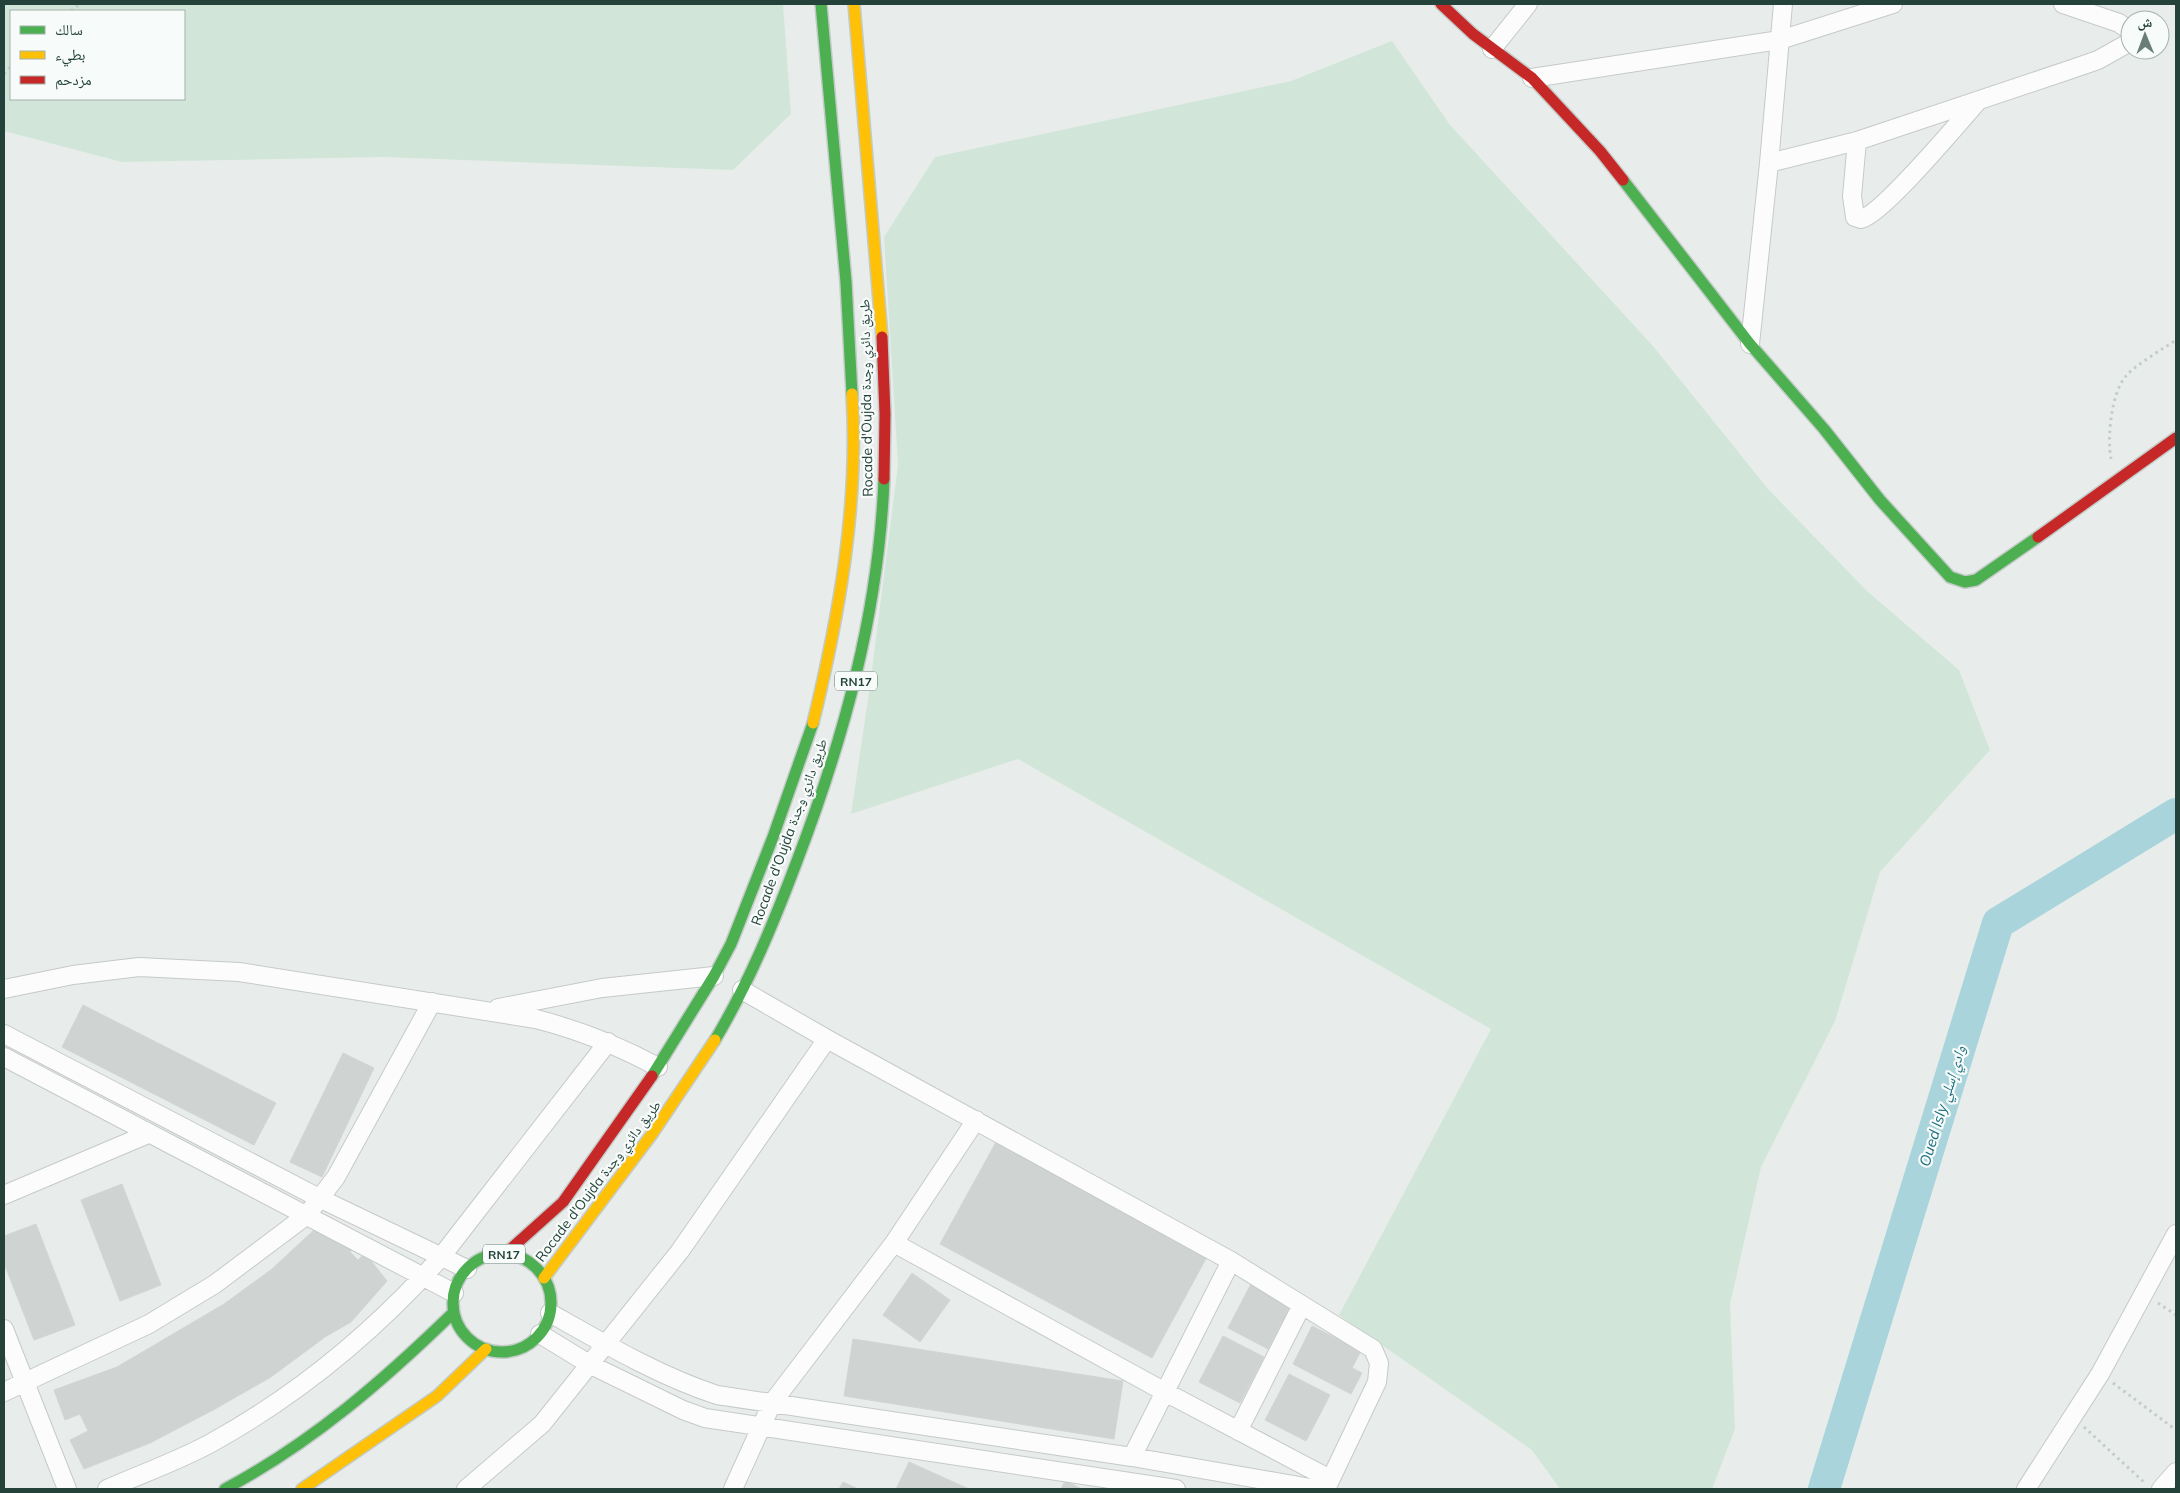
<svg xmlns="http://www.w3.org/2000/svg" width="2180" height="1493" viewBox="0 0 2180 1493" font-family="Mulish,'Noto Naskh Arabic',sans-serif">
<rect width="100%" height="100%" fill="#e8edeb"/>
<!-- green -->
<path fill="#d1e6d8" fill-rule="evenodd" d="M 4,4 L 783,4 L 791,114 L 733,170 L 383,157 L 122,162 L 4,131 ZM 11,11 L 184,11 L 184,99 L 11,99 Z
M 1392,41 L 1450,125 L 1653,346 L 1768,489 L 1867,591 L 1959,670 L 1990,750 L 1880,872 L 1835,1021 L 1761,1167 L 1730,1304 L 1735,1429 L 1712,1489 L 1560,1489 L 1532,1450 L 1339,1315 L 1491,1029 L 1018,759 L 851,814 L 869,693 L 898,465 L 884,237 L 935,157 L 1291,81 Z"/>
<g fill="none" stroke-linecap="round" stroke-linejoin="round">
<!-- river -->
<path stroke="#a9d4db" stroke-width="32" d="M 1824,1489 L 1998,923 L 2176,814"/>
</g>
<!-- building -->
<path fill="#cfd4d2" stroke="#d1d6d4" d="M 83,1005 L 276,1103 L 254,1145 L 62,1047 Z
M 343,1053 L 374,1068 L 322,1177 L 290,1162 Z
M 996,1142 L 1208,1255 L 1152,1358 L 940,1244 Z
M 122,1184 L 161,1285 L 120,1301 L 81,1200 Z
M 36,1224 L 75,1325 L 34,1340 L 4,1263 L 4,1236 Z
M 315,1229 L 355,1247 L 350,1252 L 358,1260 L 365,1253 L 387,1281 L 351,1322 L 325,1337 L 271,1377 L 215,1409 L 150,1443 L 84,1469 L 70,1440 L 88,1431 L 80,1414 L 65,1420 L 54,1390 L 117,1367 L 224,1304 L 272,1269 Z
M 912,1273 L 950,1300 L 920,1342 L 883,1315 Z
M 1252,1282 L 1292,1303 L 1268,1349 L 1228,1328 Z
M 1312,1326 L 1361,1351 L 1352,1368 L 1362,1373 L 1351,1394 L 1293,1364 Z
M 1223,1336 L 1264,1357 L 1240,1403 L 1199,1382 Z
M 853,1339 L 1123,1381 L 1114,1439 L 844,1396 Z
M 1289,1374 L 1330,1395 L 1306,1441 L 1265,1420 Z
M 909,1462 L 969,1489 L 896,1489 Z
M 1065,1481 L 1082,1489 L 1061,1489 Z
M 843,1482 L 858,1489 L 839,1489 Z"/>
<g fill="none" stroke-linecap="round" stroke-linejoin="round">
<defs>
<path id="street" d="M 2063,4 L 2119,23 L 2130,31
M 1492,49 L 1528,4
M 1532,78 L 1780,40 L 1893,4
M 1857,141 L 1852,196 L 1855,217 L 1861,219 C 1883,214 1959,122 1979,100
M 1769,163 L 1857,141 L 2072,69 L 2098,60 L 2130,42
M 1750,344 L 1769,163 L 1783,4
M 4,989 L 73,975 L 139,967 L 239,972 L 536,1019 C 579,1030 619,1046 658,1067
M 742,990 L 827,1039 L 1231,1261 L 1373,1349 L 1379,1363 L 1377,1382 L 1326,1489
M 498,1008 L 602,988 L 714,976
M 4,1034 L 321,1199 L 467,1269
M 4,1057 L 454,1293
M 4,1195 L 148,1134
M 894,1243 L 1165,1392 L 1330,1479
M 550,1313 C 603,1343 659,1376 717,1395 L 1132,1457 L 1316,1489
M 4,1329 L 67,1489
M 540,1334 L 589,1364 L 683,1410 L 705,1418 L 1176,1489
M 4,1392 L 149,1324 L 215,1284 L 307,1215 L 336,1177 L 432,1002
M 1238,1431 L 1302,1305
M 1132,1457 L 1231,1261
M 107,1489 C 141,1474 178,1461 211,1443 C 298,1395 376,1330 441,1257 L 608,1042
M 466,1489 L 542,1424 L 680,1251 L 827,1039
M 733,1489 L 772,1403 L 894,1243 L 976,1120
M 2026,1489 L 2100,1374 L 2176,1234
M 2161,1489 L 2176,1472"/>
<path id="fast" d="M 821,4 L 846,282 L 852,394
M 1623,180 L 1750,344 L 1824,429 L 1880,500 L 1950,577 L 1965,582 L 1976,580 L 2038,537
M 715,1040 C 749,983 774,922 797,861 C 844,738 879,611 884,479
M 652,1076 L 714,976 L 731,944 L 773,837 L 813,723
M453 1303a49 49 0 1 1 98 0a49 49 0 1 1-98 0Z
M 225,1489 C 313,1442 383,1381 454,1312"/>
<path id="slow" d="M 854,4 L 882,337
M 813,723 C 839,616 859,505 852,394
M 544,1278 L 652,1134 L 715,1040
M 302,1489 L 437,1396 L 486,1349"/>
<path id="jam" d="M 1441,4 L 1473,34 L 1532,78 L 1600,151 L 1623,180
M 882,337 L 885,414 L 884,479
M 2038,537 L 2176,438
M 505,1254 L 563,1202 L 652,1076"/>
</defs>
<!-- street casing -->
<use href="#street" stroke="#c5cac8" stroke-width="20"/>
<!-- fast casing -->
<use href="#fast" stroke="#c3cbc8" stroke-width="14"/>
<!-- slow casing -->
<use href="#slow" stroke="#c3cbc8" stroke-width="14"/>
<!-- jam casing -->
<use href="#jam" stroke="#c3cbc8" stroke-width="14"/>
<!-- path -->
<path stroke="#c3ccca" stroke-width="3" stroke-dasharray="2.5 4" stroke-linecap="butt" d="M 71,11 L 80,4
M 4,74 L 11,66
M 2111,459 C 2107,438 2111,393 2126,376 C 2134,366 2164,348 2176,340
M 2158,1303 L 2176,1315
M 2113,1383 L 2176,1430
M 2084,1427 L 2146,1484"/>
<!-- street -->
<use href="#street" stroke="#fcfcfc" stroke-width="18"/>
<!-- fast -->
<use href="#fast" stroke="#4caf50" stroke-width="11"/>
<!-- slow -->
<use href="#slow" stroke="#ffc107" stroke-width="11"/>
<!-- jam -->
<use href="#jam" stroke="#c62828" stroke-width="11"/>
</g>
<g text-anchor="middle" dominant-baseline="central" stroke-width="4.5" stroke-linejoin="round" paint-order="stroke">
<!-- shield labels -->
<g fill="#f7fbf9" stroke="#637a73" stroke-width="1">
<rect x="835" y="671.5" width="42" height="19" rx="4"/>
<rect x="483" y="1244.5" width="42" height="19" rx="4"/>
</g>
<g font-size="12" font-weight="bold" fill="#24423a">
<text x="856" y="681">RN17</text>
<text x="504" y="1254">RN17</text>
</g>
<!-- street labels -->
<g font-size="14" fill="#24423a" stroke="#f7fbf9">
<text transform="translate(866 398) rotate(-91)">Rocade d'Oujda طريق دائري وجدة</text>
<text transform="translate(789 832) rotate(-70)">Rocade d'Oujda طريق دائري وجدة</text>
<text transform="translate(598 1181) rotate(-53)">Rocade d'Oujda طريق دائري وجدة</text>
</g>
<!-- water labels -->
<g font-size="15" font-style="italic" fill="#1c6f80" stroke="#f7fbf9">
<text transform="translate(1942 1106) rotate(-73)">Oued Isly وادي إسلي</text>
</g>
</g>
<!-- border -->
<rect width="2180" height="1493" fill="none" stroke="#24423a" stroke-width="10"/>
<!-- legend -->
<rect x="10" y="10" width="175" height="90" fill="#f7fbf9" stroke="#a3b1ad"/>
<rect x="20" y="26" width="25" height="8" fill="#4caf50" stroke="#a3b1ad"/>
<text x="55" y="35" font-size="15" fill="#24423a">سالك</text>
<rect x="20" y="51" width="25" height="8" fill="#ffc107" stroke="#a3b1ad"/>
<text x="55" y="60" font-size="15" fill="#24423a">بطيء</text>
<rect x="20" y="76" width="25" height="8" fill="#c62828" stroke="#a3b1ad"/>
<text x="55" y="85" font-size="15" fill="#24423a">مزدحم</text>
<!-- north arrow -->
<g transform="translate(2145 35) rotate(359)"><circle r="24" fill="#f7fbf9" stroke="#a3b1ad"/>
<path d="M0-4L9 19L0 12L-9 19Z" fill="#697e78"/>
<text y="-8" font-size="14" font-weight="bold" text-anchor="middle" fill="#24423a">ش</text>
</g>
</svg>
